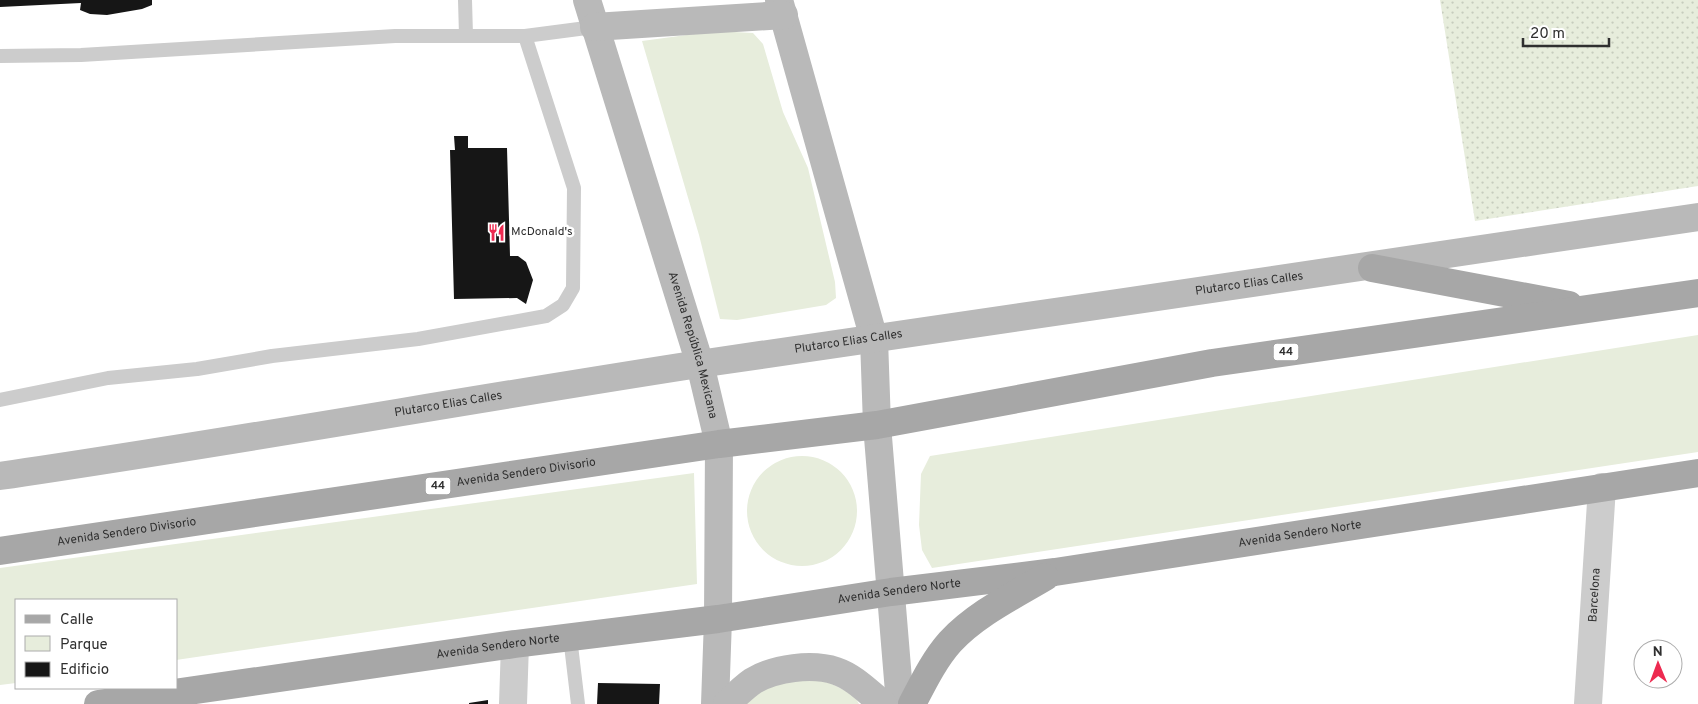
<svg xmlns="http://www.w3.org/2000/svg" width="1698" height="704" viewBox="0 0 1698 704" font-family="Overpass,sans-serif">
<defs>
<pattern id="grass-dots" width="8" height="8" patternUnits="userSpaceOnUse" patternTransform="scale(1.25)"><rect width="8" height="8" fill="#e7eddc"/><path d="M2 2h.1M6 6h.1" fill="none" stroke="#c6ccbd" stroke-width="1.8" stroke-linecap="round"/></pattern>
</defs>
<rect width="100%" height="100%" fill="#fff"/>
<!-- grass -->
<path fill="url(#grass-dots)" d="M 1440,0 L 1698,0 L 1698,186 L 1475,221 Z"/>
<!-- park -->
<path fill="#e7eddc" d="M 716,31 L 753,33 L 763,44 L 783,112 L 808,168 L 835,282 L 836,298 L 826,305 L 737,320 L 720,319 L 699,235 L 642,41 Z
M 1698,335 L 1698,452 L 932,568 L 922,550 L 919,525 L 921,474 L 930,456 Z
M747 511a55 55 0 1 1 110 0a55 55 0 1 1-110 0Z
M 694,473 L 697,584 L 176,660 L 176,600 L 16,600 L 16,683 L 0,685 L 0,568 Z
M 822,679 L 854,695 L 859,704 L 744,704 L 772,683 Z"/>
<!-- building -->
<path fill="#161616" d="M 0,0 L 152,0 L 152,5 L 142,9 L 107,15 L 90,14 L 80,10 L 81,3 L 0,7 Z
M 454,136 L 468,136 L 468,148 L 507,148 L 510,256 L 518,256 L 526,262 L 533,280 L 526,304 L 517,298 L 454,299 L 450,150 L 455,150 Z
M 598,683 L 660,684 L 659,704 L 597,704 Z
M 488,700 L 488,704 L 469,704 L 469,703 Z"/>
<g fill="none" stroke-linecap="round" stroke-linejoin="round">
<!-- lane -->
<path stroke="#ccc" stroke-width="14" d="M 465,0 L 466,35
M 0,56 L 81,55 L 395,36 L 525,36 L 594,27
M 0,400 L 108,378 L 197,369 L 272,356 L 418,339 L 546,316 L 563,305 L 573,288 L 574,188 L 525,36
M 570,637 L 578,704"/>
<!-- street -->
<g stroke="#ccc" stroke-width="28">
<path d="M 513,704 L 515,644"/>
<path id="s1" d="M 1588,704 L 1602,487"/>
</g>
<!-- secondary -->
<g stroke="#b9b9b9" stroke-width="28">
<path id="s2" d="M 587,0 L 700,364 L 719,444 L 718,619 L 715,704"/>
<path d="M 779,0 L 874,339 L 877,425 L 900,704"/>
<path d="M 594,27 L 784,15"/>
<path id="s3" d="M 0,476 C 233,442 466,400 699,364 C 1032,314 1365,269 1698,217"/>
<path d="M 727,704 C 735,696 744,687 753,681 C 775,668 812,663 836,671 C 854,677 868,692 883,704"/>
</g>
<!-- primary -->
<g stroke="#a7a7a7" stroke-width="28">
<path d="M 1372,268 L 1569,305"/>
<path id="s4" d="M 0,551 L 719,444 L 877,425 L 1212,363 L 1698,293"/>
<path id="s5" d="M 98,704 L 515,644 L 718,619 L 891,592 L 1055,572 L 1698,473"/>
<path d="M 912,704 C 923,683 934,660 950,642 C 976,614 1013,596 1045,577"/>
</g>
</g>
<!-- icons -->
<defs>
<symbol id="restaurant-bare" viewBox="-9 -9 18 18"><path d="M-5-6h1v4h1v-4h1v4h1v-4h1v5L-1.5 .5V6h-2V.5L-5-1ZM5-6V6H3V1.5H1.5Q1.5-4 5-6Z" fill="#ed2a50" stroke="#fff" stroke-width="2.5" paint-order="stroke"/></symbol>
</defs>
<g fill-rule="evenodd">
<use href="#restaurant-bare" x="484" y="220" width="25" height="25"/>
</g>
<g text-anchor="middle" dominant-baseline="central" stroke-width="5" stroke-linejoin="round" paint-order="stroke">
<!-- shield labels -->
<g fill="#fff" stroke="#6d6d6d" stroke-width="1">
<rect x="1273.5" y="343.5" width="25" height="17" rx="4"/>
<rect x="425.5" y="477.5" width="25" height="17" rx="4"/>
</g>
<g font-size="11" font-weight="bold" fill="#2f2f2f">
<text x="1286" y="352">44</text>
<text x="438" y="486">44</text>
</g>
<!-- poi labels -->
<g font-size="12" fill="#2f2f2f" stroke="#fff" text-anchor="start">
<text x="511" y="232">McDonald's</text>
</g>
<!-- street labels -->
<g font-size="12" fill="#2f2f2f" stroke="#fff">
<text stroke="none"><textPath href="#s3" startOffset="1264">Plutarco Elias Calles</textPath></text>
<text stroke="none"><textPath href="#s3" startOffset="859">Plutarco Elias Calles</textPath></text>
<text stroke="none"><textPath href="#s2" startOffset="361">Avenida República Mexicana</textPath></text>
<text stroke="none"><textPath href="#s3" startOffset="454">Plutarco Elias Calles</textPath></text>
<text stroke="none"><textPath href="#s4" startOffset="532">Avenida Sendero Divisorio</textPath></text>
<text stroke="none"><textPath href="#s4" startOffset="128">Avenida Sendero Divisorio</textPath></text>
<text stroke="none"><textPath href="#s5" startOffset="1214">Avenida Sendero Norte</textPath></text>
<text stroke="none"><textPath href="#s5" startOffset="809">Avenida Sendero Norte</textPath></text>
<text stroke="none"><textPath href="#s1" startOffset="109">Barcelona</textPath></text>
<text stroke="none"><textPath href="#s5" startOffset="404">Avenida Sendero Norte</textPath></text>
</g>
</g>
<!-- legend -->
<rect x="15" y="599" width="162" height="90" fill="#ffffff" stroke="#acacac"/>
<rect x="25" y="615" width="25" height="8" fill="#a7a7a7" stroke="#acacac"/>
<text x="60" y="624" font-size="15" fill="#2f2f2f">Calle</text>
<rect x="25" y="636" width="25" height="15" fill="#e7eddc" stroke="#acacac"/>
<text x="60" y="649" font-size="15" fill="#2f2f2f">Parque</text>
<rect x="25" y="662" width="25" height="15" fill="#161616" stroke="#acacac"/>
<text x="60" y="674" font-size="15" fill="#2f2f2f">Edificio</text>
<!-- north arrow -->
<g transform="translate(1658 664) rotate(359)"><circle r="24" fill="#ffffff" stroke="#acacac"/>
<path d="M0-4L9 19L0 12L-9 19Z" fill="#ed2a50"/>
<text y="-8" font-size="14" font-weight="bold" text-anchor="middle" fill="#2f2f2f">N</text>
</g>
<!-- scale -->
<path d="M1523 38v8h86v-8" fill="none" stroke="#2f2f2f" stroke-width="2.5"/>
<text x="1530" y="38" font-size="15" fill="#2f2f2f" stroke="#ffffff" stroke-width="4" paint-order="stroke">20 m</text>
</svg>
